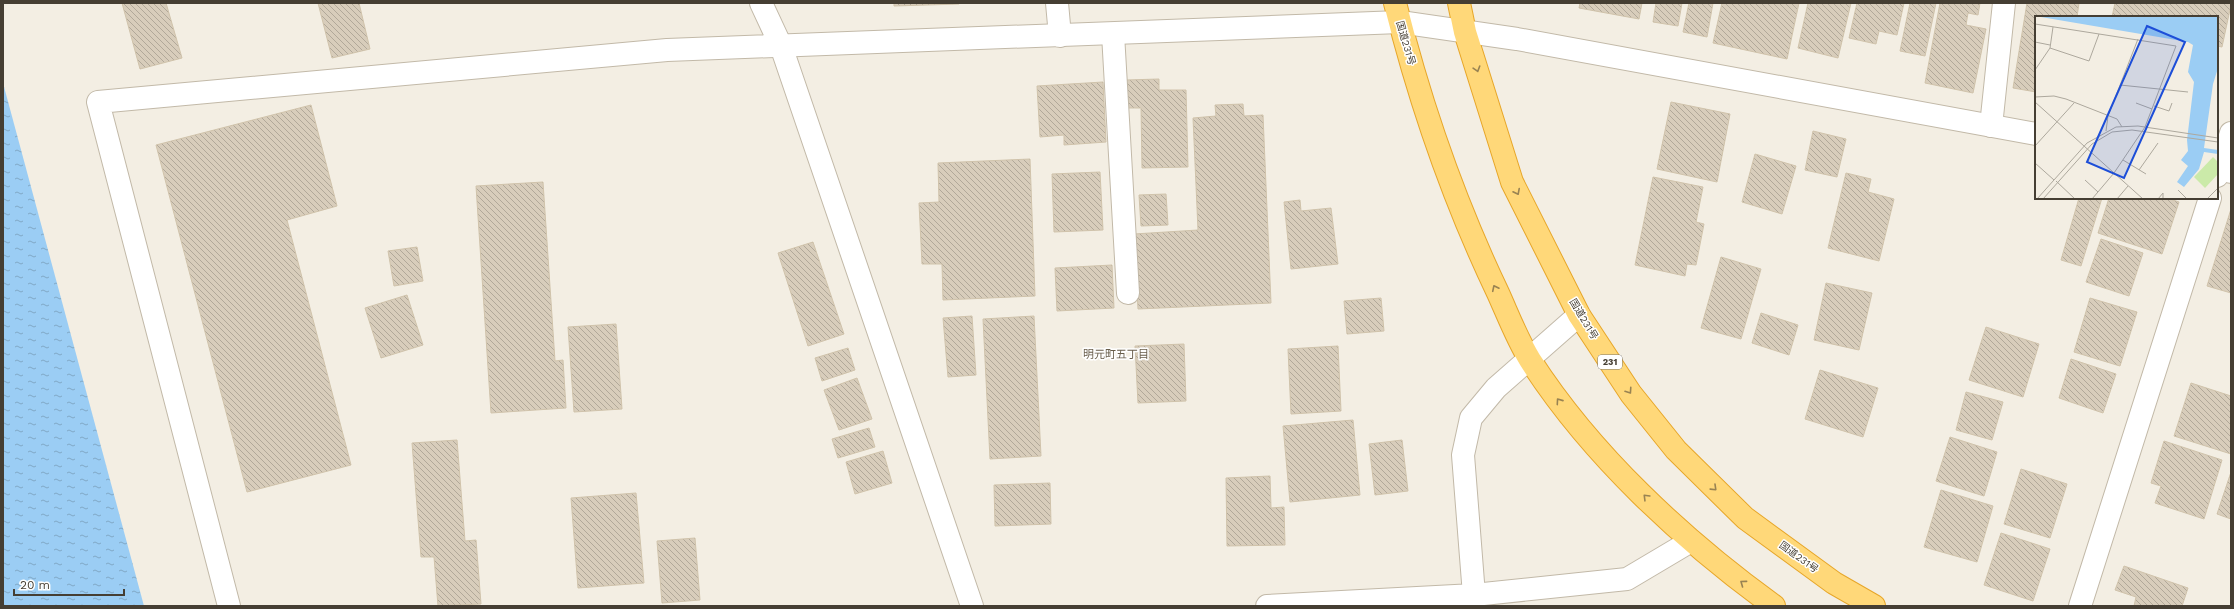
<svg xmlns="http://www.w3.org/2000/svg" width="2234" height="609" viewBox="0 0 2234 609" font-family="'Work Sans','Noto Sans JP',sans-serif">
<defs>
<pattern id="water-ripples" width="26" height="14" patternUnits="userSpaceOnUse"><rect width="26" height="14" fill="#9bcdf4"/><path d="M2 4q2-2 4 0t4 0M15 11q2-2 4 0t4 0" fill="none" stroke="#80a8c6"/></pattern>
<pattern id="building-back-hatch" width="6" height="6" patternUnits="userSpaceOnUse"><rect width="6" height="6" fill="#d8cdbb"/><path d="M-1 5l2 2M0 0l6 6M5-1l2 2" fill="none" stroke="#b1a899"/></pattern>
</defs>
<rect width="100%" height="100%" fill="#f3eee3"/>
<!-- water -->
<path fill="url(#water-ripples)" d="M 3,83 L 144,606 L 3,606 Z"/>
<!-- building -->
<path fill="url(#building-back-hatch)" stroke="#d0c3ab" d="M 122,3 L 166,3 L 182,58 L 140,69 Z
M 318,3 L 359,3 L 370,49 L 332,58 Z
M 894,3 L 959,3 L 959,4 L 894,6 Z
M 1580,3 L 1642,3 L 1639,19 L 1579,8 Z
M 1656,3 L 1682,3 L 1678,26 L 1653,22 Z
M 1689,3 L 1713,3 L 1707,37 L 1683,32 Z
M 1722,3 L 1799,3 L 1787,59 L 1713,43 Z
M 1808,3 L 1851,3 L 1838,58 L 1798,48 Z
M 1857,3 L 1904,3 L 1897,35 L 1879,31 L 1876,44 L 1849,38 Z
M 1910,3 L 1936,3 L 1925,56 L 1900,51 Z
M 1940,3 L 1980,3 L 1978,15 L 1968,13 L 1966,25 L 1986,29 L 1973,93 L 1925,83 Z
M 2027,3 L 2079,3 L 2077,17 L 2036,17 L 2036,92 L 2013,88 Z
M 2115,3 L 2231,3 L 2231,5 L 2222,47 L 2217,46 L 2217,17 L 2112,17 Z
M 1159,79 L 1159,90 L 1186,90 L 1188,167 L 1142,168 L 1141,108 L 1127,108 L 1126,80 Z
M 1103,82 L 1106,142 L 1064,145 L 1064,135 L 1040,137 L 1037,86 Z
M 1671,102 L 1730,114 L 1717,182 L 1657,169 Z
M 1243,104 L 1244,116 L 1263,115 L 1271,303 L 1138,309 L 1134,234 L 1198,230 L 1193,118 L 1216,116 L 1215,105 Z
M 311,105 L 337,206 L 287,220 L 351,465 L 247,492 L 156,145 Z
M 1813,131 L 1846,139 L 1837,177 L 1805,170 Z
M 1755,154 L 1796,166 L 1782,214 L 1742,202 Z
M 1030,159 L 1035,296 L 943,300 L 942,264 L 922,264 L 919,203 L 939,202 L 938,163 Z
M 1100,172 L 1103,230 L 1054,232 L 1052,174 Z
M 1846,173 L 1871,179 L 1868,192 L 1894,199 L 1879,261 L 1828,248 Z
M 1653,177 L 1703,187 L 1696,222 L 1704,224 L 1696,265 L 1687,264 L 1685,276 L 1635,265 Z
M 543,182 L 555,361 L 563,360 L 566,408 L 491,413 L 476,186 Z
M 1166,194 L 1168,225 L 1141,226 L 1139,195 Z
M 2079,198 L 2102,198 L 2081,266 L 2061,260 Z
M 2109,198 L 2167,198 L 2179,202 L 2162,254 L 2098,233 Z
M 1300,200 L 1301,211 L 1331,208 L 1338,264 L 1291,269 L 1284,202 Z
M 2231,209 L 2231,293 L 2207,286 Z
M 2101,239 L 2143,253 L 2129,296 L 2086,282 Z
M 813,242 L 844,334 L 808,346 L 778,253 Z
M 417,247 L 423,281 L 394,286 L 388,251 Z
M 1721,257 L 1761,269 L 1741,339 L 1701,328 Z
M 1112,265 L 1114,308 L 1057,311 L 1055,268 Z
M 1826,283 L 1872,293 L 1859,350 L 1814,340 Z
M 407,295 L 423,345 L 381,358 L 365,308 Z
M 1381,298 L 1384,331 L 1347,334 L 1344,301 Z
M 2090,298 L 2137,312 L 2120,366 L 2074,352 Z
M 1761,313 L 1798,325 L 1789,355 L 1752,343 Z
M 972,316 L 976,375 L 948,377 L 943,318 Z
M 1034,316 L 1041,456 L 990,459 L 983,319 Z
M 616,324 L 622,409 L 574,412 L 568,327 Z
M 1986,327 L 2039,344 L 2023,397 L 1969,380 Z
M 1184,344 L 1186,401 L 1138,403 L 1135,346 Z
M 1338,346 L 1341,411 L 1291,414 L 1288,349 Z
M 848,348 L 855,370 L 822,381 L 815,358 Z
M 2071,359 L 2116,374 L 2103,413 L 2059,398 Z
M 1820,370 L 1878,388 L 1863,437 L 1805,419 Z
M 857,378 L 872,419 L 839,430 L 824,390 Z
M 2191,383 L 2231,396 L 2231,454 L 2174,436 Z
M 1966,392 L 2003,402 L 1992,440 L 1956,430 Z
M 1353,420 L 1360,495 L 1290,502 L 1283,426 Z
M 869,428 L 875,447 L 838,458 L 832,439 Z
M 1950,437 L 1997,452 L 1984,496 L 1936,481 Z
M 457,440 L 465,541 L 476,540 L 481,604 L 438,606 L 434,557 L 421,557 L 412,443 Z
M 1402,440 L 1408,491 L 1375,495 L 1369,444 Z
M 2164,441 L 2222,460 L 2204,519 L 2155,503 L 2161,486 L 2151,483 Z
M 883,451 L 892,483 L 855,494 L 846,462 Z
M 2021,469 L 2067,484 L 2050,538 L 2004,524 Z
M 2231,472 L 2231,519 L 2217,514 Z
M 1270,476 L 1271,508 L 1284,507 L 1285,545 L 1227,546 L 1226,478 Z
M 1050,483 L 1051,524 L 995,526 L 994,485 Z
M 1941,490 L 1993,506 L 1977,562 L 1924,547 Z
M 636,493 L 644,583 L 578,588 L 571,498 Z
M 2001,533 L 2050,549 L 2033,601 L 1984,585 Z
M 695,538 L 700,600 L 662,603 L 657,541 Z
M 2124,566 L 2188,588 L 2182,606 L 2134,606 L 2136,597 L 2115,590 Z"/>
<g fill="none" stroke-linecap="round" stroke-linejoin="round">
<defs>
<path id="service" d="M 761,3 L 781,46
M 1057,3 L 1060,36
M 1113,34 L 1128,293
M 1991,126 L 2004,3"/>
<path id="minor" d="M 2217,176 L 2231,133
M 229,606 L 98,102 L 667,50 L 1400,22
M 2080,606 L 2210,198"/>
<path id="tertiary" d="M 1400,22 L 1517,39 L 2036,134
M 781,46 L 972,606
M 2217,168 L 2231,172
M 1474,595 L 1463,455 L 1471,418 L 1496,388 L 1579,315
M 1267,606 L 1474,595 L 1627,579 L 1691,541"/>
<path id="trunk" d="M 1395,3 C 1420,103 1454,201 1498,293 C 1508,315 1517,339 1530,360 C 1591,455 1683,540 1774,606
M 1459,3 L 1465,32 L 1512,182 L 1579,315 L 1631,394 L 1676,450 L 1745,518 L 1834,583 L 1874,606"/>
</defs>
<!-- service casing -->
<use href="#service" stroke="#c2b9a8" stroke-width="24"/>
<!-- minor casing -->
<use href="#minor" stroke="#c2b9a8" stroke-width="24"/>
<!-- tertiary casing -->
<use href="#tertiary" stroke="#c2b9a8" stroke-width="24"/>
<!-- trunk casing -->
<use href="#trunk" stroke="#e7a629" stroke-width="24"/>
<!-- service -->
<use href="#service" stroke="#fff" stroke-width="22"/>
<!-- minor -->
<use href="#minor" stroke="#fff" stroke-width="22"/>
<!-- tertiary -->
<use href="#tertiary" stroke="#fff" stroke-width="22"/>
<!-- trunk -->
<use href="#trunk" stroke="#ffd879" stroke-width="22"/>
</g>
<!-- one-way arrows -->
<defs><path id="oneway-chevron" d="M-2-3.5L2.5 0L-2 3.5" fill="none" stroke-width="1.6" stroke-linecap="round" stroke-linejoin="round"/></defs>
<g stroke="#998352">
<use href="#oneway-chevron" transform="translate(1477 69) rotate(73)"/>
<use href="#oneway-chevron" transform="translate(1517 192) rotate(63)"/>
<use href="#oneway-chevron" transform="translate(1495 288) rotate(-116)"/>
<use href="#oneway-chevron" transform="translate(1629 391) rotate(56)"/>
<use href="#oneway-chevron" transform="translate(1559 401) rotate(-125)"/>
<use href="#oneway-chevron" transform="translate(1714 488) rotate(44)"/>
<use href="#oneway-chevron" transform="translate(1646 497) rotate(-135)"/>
<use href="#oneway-chevron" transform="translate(1743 583) rotate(-144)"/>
</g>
<g text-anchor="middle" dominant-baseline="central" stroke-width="3" stroke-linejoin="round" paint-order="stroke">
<!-- shield labels -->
<rect fill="#fff" stroke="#7d7870" stroke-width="1" x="1598" y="355" width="24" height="14" rx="3"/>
<g font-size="9" font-weight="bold" fill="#453e33">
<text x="1610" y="362">231</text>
</g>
<!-- street labels -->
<g font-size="10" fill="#453e33" stroke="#fff">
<text transform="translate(1406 43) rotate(74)">国道231号</text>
<text transform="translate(1584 319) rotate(59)">国道231号</text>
<text transform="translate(1799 557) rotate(36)">国道231号</text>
</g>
<!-- neighbourhood labels -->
<g font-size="11" fill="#685d4a" stroke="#fff">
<text x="1116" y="354">明元町五丁目</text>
</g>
</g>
<!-- overview -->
<g transform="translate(2035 16)">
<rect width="183" height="183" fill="#f3eee3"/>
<path d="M 178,141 L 183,146 L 183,158 L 170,172 L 159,161 Z" fill="#cbeaa9"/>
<path d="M 0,0 L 183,0 L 183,52 L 178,68 L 169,132 L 183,134 L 183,138 L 169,136 L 164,153 L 149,171 L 142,166 L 153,150 L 146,144 L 153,135 L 152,124 L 159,66 L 153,56 L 158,29 L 153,26 Z" fill="#9bcdf4"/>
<path fill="none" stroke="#ada89d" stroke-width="1" d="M 0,8 L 141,30 L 110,111 L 79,157 L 57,183M 0,26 L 15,29M 15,32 L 54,45 L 64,18M 0,54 L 15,32 L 18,11M 85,69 L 153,76M 0,81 L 19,80 L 31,83 L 82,103 L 87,111M 0,86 L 108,183M 101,87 L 117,93M 119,90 L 134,95 L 137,87M 71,115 L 73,100 L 103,23M 0,130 L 39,87M 88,144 L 111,158M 0,147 L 19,164M 104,154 L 123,127M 50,164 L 63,176M 21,165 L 40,183M 143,174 L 152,183M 2,183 L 52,127 L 81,111 L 103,110 L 183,122M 8,183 L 57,128 L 77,116 L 97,114 L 183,126M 82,183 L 93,170M 123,183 L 128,177 L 128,183M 172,183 L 183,172"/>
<path fill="#1d4ed8" fill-opacity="0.15" stroke="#1d4ed8" stroke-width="2" d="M 112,10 L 150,26 L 89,162 L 52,146 Z"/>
<rect width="183" height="183" fill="none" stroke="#453e33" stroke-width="2"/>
</g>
<!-- border -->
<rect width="2234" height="609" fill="none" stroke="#453e33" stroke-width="8"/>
<!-- scale -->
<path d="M14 589v6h110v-6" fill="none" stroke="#453e33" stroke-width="2"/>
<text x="20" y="589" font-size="12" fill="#453e33" stroke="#ffffff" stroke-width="3" paint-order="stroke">20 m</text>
</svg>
